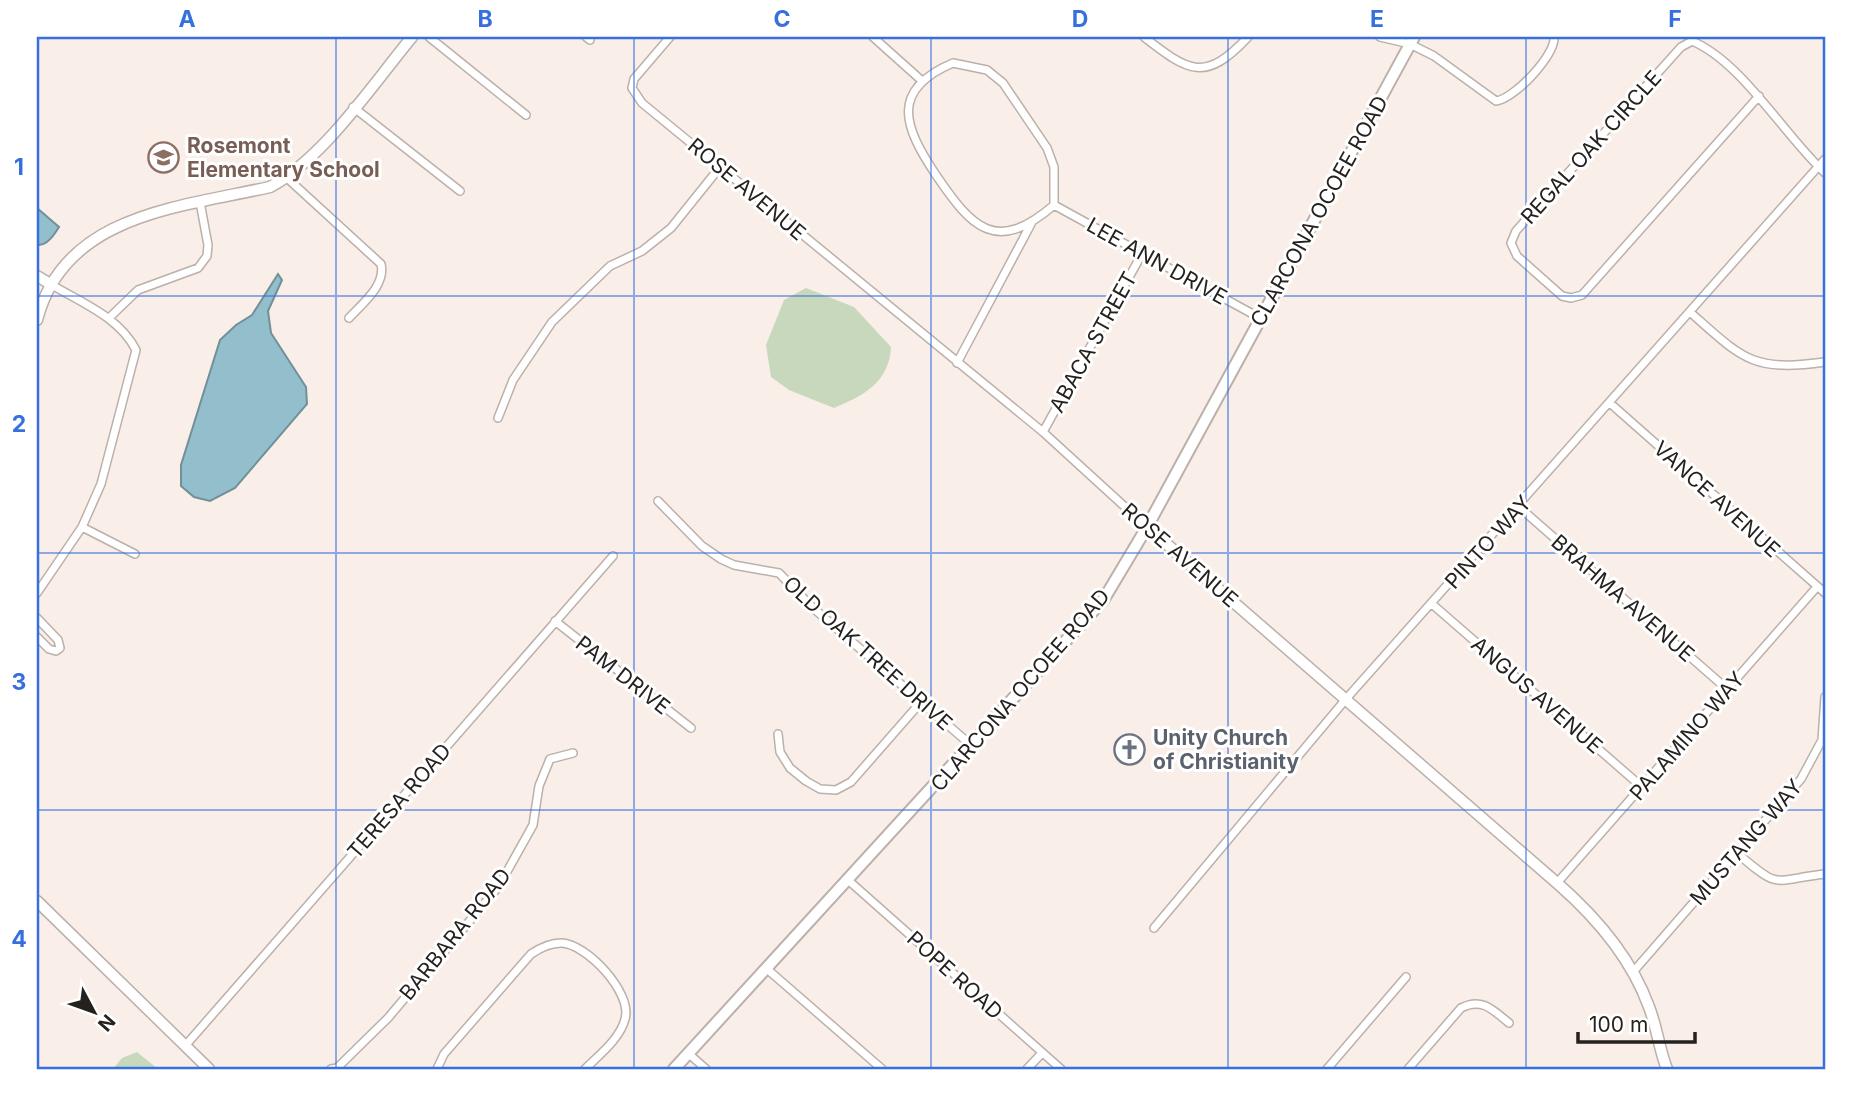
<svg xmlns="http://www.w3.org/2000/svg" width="1862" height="1106" viewBox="0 0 1862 1106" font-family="Inter,sans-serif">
<rect width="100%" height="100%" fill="#f9eee8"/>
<!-- green -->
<path fill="#c8d8bd" d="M 806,288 L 854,307 L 891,347 C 889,382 865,395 834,408 L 789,390 L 771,377 L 766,345 L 784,300 Z
M 137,1052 L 158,1069 L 113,1069 L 122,1058 Z"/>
<!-- water -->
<path fill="#92bfcb" stroke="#719097" stroke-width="2" d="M 37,208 L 59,227 C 54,235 47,246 37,245 Z
M 278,274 L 282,280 L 268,311 L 271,333 L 306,387 L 307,404 L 235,488 L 210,501 L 194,497 L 181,486 L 181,465 L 220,340 L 236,325 L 252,315 Z"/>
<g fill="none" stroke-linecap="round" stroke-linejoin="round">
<defs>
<path id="minor" d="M 429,37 L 526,115
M 586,37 L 590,40
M 670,37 L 634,79 L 632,88 L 642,103 L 1043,432 L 1147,527
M 873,37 L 921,80
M 1144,37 C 1189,72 1205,83 1248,37
M 1380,37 L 1410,44 L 1434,56 L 1496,101 C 1514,99 1556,55 1554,37
M 953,63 L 987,70 L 1003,83 L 1047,148 L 1054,167 L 1054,205 C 996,255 972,228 936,175 C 904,127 889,90 953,63 Z
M 1759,96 L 1582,295 L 1571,298 L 1562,296 L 1517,256 L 1511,243 L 1516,231 L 1681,47 L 1692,41 C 1742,62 1784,135 1825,173
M 353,107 L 460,191
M 287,178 L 381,264 C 386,285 363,303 349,318
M 1054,205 L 1260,318
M 1691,313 C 1743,359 1752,372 1825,362
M 109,318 L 138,290 L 198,268 L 207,256 L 208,245 L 200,202
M 957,363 L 1031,224
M 1611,404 L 1825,593
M 498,418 L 513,380 L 552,322 L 610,266 L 642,251 L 671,228 L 720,167
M 1043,432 L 1143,252
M 658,501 L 702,546 L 721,559 L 734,565 L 779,573 L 812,607 L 972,746
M 1519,507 L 1727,689
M 82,527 L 135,554
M 37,593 L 82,527 L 101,484 L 136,350 C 119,317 82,303 52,285
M 1432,604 L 1642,787
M 37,618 L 58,640 L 60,648 L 56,651 L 49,649 L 37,637
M 555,621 L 691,728
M 778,734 L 780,752 L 790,768 L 806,781 L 820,789 L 836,790 L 851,782 L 921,702
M 1737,853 C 1781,891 1771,880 1825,874
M 848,880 L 1061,1069
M 1557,883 L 1816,588
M 1154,928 L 1346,699 L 1825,159
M 767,969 L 882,1069
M 1633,972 L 1801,779 L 1822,740 L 1825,697
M 185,1046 L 613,556
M 689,1054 L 706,1069
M 331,1069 L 337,1068 L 388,1018 L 499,886 L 533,825 L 539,786 L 550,759 L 573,753
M 437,1069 L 444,1054 L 531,954 C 540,948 549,943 561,943 C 586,943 633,993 625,1019 C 620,1039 599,1055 585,1069
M 1027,1069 L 1042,1053
M 1327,1069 L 1406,977
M 1408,1069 L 1461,1008 C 1482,997 1493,1010 1509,1023"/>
<path id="tertiary" d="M 37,276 L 52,285
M 37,320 C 64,214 181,207 270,187 C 324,158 373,84 412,37
M 1147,527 L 1557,883 C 1596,917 1631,957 1649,1007 C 1657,1027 1659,1049 1667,1069
M 37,901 L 209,1069"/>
<path id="secondary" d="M 674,1069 L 1104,599 L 1147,527 L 1414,37"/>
</defs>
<!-- minor casing -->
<use href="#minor" stroke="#bbb0aa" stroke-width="10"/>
<!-- tertiary casing -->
<use href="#tertiary" stroke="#bbb0aa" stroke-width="13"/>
<!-- secondary casing -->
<use href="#secondary" stroke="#bbb0aa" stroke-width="14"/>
<!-- minor -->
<use href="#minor" stroke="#fff" stroke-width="7"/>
<!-- tertiary -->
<use href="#tertiary" stroke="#fff" stroke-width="10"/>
<!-- secondary -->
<use href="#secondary" stroke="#fff" stroke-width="10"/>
</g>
<!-- grid -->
<path fill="none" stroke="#366fde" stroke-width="2" stroke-opacity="0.55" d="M 336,37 L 336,1069M 634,37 L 634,1069M 931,37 L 931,1069M 1228,37 L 1228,1069M 1526,37 L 1526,1069M 37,296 L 1825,296M 37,553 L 1825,553M 37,810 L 1825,810"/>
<!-- icons -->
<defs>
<symbol id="school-ring" viewBox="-11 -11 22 22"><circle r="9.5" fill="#fff" stroke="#8d6e63" stroke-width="1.5"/><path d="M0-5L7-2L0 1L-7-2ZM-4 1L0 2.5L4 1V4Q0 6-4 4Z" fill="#8d6e63"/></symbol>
<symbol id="church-ring" viewBox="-11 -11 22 22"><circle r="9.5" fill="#fff" stroke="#6b7280" stroke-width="1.5"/><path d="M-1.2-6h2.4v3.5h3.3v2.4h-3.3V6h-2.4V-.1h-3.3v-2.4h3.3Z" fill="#6b7280"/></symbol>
</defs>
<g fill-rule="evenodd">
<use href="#school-ring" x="146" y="140" width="35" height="35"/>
<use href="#church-ring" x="1112" y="732" width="35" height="35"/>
</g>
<g text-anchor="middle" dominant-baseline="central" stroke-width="6" stroke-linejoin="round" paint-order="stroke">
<!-- education labels -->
<g font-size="21" font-weight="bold" fill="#785e54" stroke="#fff" text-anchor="start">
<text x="187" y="145">Rosemont<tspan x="187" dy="24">Elementary School</tspan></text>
</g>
<!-- street labels -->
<g font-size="21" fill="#25211f" stroke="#fff">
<text transform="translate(1591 147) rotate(-48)">REGAL OAK CIRCLE</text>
<text transform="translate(747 189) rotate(40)">ROSE AVENUE</text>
<text transform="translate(1319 211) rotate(-61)">CLARCONA OCOEE ROAD</text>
<text transform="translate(1157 261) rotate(29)">LEE ANN DRIVE</text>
<text transform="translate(1093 342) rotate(-61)">ABACA STREET</text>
<text transform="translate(1717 499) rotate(42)">VANCE AVENUE</text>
<text transform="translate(1488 542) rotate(-48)">PINTO WAY</text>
<text transform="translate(1180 555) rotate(41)">ROSE AVENUE</text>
<text transform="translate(1623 598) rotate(41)">BRAHMA AVENUE</text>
<text transform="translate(868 653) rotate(42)">OLD OAK TREE DRIVE</text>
<text transform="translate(623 675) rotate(38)">PAM DRIVE</text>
<text transform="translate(1020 690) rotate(-49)">CLARCONA OCOEE ROAD</text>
<text transform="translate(1537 695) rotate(41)">ANGUS AVENUE</text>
<text transform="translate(1687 736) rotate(-49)">PALAMINO WAY</text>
<text transform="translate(399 801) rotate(-49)">TERESA ROAD</text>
<text transform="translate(1746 842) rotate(-49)">MUSTANG WAY</text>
<text transform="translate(455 934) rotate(-51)">BARBARA ROAD</text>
<text transform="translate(955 975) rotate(42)">POPE ROAD</text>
</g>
<!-- worship labels -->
<g font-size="21" font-weight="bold" fill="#5b616d" stroke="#fff" text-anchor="start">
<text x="1153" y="737">Unity Church<tspan x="1153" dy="24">of Christianity</tspan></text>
</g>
</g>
<!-- border -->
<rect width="1862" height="1106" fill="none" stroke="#ffffff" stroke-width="77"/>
<!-- north arrow -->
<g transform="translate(94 1012) rotate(131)" stroke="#ffffff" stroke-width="5" paint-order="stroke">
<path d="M0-5L12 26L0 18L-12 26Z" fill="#25211f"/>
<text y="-10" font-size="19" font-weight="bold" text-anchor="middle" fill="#25211f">N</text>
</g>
<!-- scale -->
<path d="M1578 1032v10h117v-10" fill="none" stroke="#25211f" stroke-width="3.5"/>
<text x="1589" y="1032" font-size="21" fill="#25211f" stroke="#ffffff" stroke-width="5" paint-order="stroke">100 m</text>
<rect x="38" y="38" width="1786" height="1030" fill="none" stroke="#366fde" stroke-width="2.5"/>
<g font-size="23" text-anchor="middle" font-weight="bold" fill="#366fde">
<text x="187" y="27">A</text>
<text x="485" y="27">B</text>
<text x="782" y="27">C</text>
<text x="1080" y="27">D</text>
<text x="1377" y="27">E</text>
<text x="1675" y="27">F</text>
<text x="19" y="175">1</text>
<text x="19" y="432">2</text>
<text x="19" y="690">3</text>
<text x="19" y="947">4</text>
</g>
</svg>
